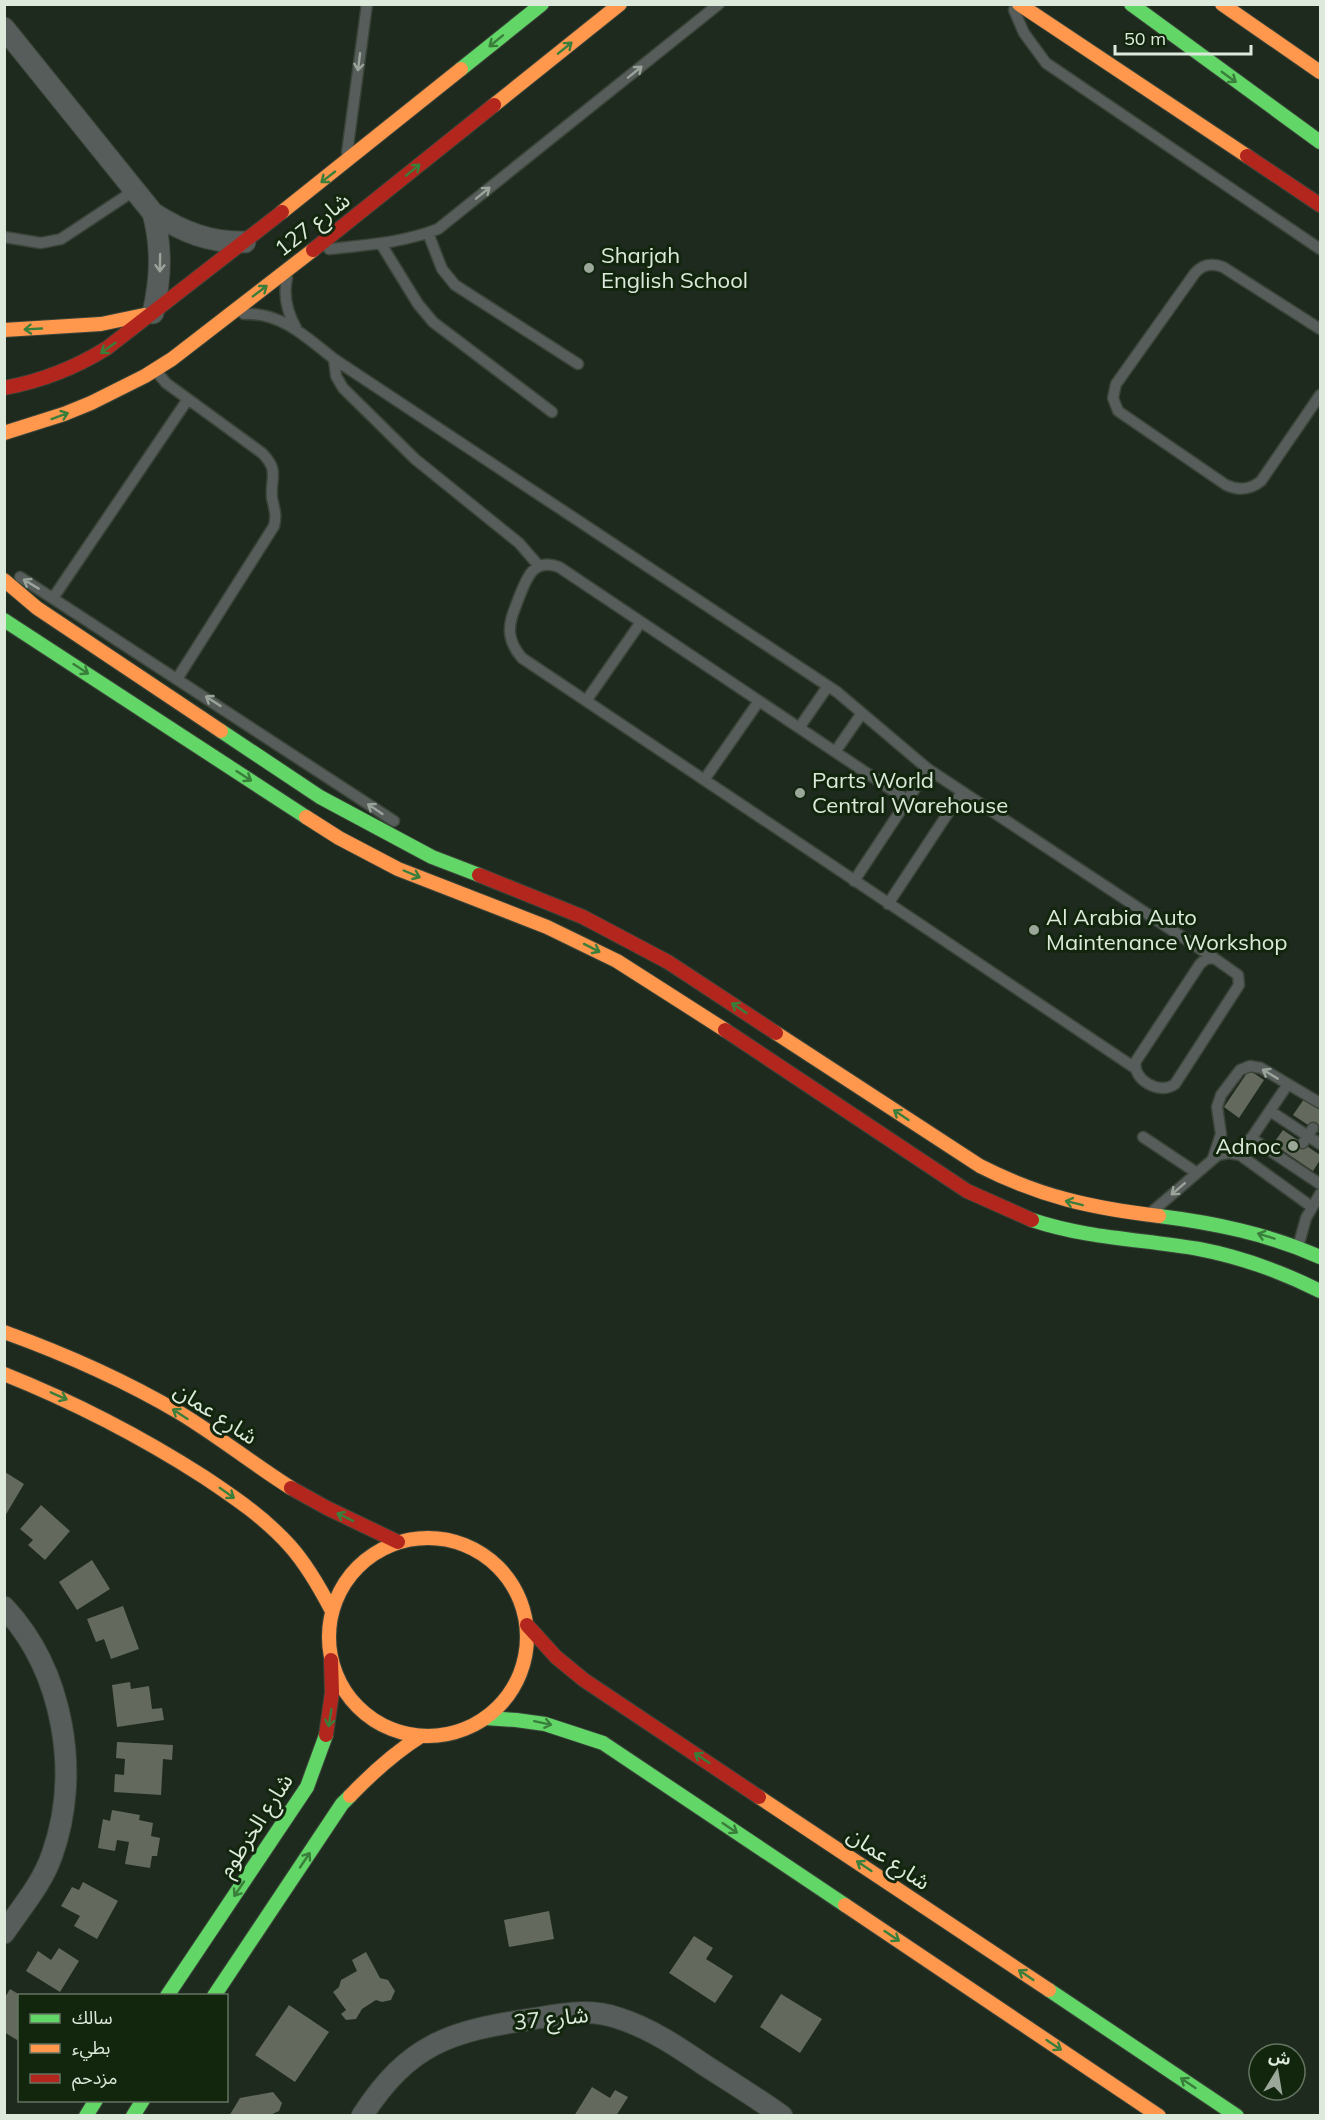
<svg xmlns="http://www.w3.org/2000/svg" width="1325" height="2120" viewBox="0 0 1325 2120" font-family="Mulish,'Noto Sans Arabic',sans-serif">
<rect width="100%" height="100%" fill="#1f2a1e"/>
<!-- building -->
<path fill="#63695d" d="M 1249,1070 L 1264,1080 L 1239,1118 L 1224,1107 Z
M 1304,1099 L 1320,1110 L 1320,1133 L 1293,1115 Z
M 1283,1130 L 1320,1155 L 1320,1160 L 1313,1171 L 1273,1144 Z
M 5,1472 L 24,1484 L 5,1516 Z
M 41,1505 L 70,1531 L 45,1560 L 28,1545 L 33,1540 L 20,1529 Z
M 92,1560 L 110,1589 L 77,1610 L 59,1582 Z
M 123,1606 L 139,1649 L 111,1659 L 104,1639 L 96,1642 L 87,1619 Z
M 130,1682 L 131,1689 L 149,1686 L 152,1709 L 162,1708 L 164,1720 L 117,1727 L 112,1685 Z
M 117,1742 L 173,1745 L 172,1760 L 163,1759 L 161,1795 L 114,1792 L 115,1774 L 124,1775 L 125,1759 L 116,1758 Z
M 112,1810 L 140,1815 L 139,1820 L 153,1823 L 151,1836 L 160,1838 L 157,1856 L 152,1856 L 150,1868 L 125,1864 L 129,1842 L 117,1840 L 115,1851 L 98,1848 L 103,1819 L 110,1821 Z
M 83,1882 L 118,1901 L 97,1939 L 74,1926 L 80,1916 L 61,1906 L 72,1887 L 79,1890 Z
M 549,1911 L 554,1939 L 509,1947 L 504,1920 Z
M 694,1936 L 713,1948 L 706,1959 L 733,1976 L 715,2003 L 669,1973 Z
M 59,1948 L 79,1961 L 60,1992 L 26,1971 L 38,1951 L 51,1960 Z
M 366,1952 L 380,1978 L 388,1980 L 395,1991 L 391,2000 L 382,2002 L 376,2000 L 362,2009 L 356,2019 L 346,2020 L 341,2014 L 346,2010 L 333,1992 L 339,1987 L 341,1980 L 357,1971 L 352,1960 Z
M 10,1989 L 20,1995 L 20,2036 L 17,2040 L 4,2032 L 4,1999 Z
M 781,1994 L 822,2019 L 800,2053 L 760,2027 Z
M 289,2005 L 329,2032 L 295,2082 L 255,2055 Z
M 592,2087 L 610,2098 L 615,2090 L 628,2097 L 616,2116 L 574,2116 Z
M 273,2092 L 282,2103 L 279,2111 L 268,2116 L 229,2116 L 240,2098 Z"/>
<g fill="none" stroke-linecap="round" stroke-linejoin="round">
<defs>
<path id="lane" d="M 1014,10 L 1024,33 L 1046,63 L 1320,249
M 347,153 L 367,4
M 428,233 L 442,269 L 455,285 L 578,364
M 4,237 L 41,243 L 61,239 L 135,190
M 381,244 L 418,304 L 433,322 L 552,412
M 329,249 C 366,245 402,243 438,229 L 719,4
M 287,278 C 283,296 287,312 296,328
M 244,314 C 281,312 306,337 334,359 L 837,692 L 928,769 L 1214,958
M 1320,329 L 1223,267 C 1212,263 1203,264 1195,273 L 1116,384 L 1113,398 L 1118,411 L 1226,485 C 1239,491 1250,490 1261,481 L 1320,395
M 334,359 L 336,376 L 343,388 L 415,459 L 519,543 L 539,566
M 156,371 L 166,383 L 262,453 C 280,471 270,478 272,498 C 274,508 277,515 274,526 L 177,679
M 20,577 L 394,821
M 53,598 L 188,399
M 586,701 L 641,622
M 799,728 L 828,686
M 835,752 L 862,713
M 704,780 L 759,701
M 907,800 L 559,567 C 532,557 526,580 518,600 C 514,611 509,621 510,633 C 511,643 515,650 522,658 L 1135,1068
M 854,881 L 928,769
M 888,904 L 962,792
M 1214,958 L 1238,975 L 1239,985 L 1175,1084 C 1160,1096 1131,1079 1136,1061 L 1200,964 L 1206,959 Z
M 1270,1111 L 1320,1144
M 1143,1137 L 1197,1173
M 1251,1138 L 1320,1184
M 1303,1143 L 1313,1128
M 1240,1155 L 1288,1084
M 1213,1158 L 1221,1134 L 1217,1107 L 1221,1095 L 1240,1070 L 1250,1066 L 1261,1068 L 1320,1103
M 1154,1210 L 1218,1155 L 1229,1153 L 1240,1155 L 1312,1207
M 1298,1247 L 1306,1218 L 1320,1194"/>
<path id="street" d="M 4,28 L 153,213 C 183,232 210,243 245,242
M 153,313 C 161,278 162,247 153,213
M 4,1607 C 64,1671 81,1774 52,1855 C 42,1884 21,1908 4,1933
M 362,2116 C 409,2043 451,2031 532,2019 C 562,2014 589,2008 618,2018 C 650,2028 678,2047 706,2066 C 731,2082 757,2098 782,2116"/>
<path id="fast" d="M 1131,4 L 1320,142
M 461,69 L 542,4
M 4,620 L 306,817
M 221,731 L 320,797 L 432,857 L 479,875
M 1159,1216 C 1215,1223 1268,1234 1320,1257
M 1032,1220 C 1089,1239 1142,1239 1199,1249 C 1241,1257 1282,1272 1320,1291
M 485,1718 L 516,1720 L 545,1724 L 603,1743 L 845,1905
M 1049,1990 L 1237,2116
M 167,1996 L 307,1787 L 326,1735
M 214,1996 L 342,1804 L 350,1796
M 86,2116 L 96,2100
M 133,2116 L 143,2100"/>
<path id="slow" d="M 1019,4 L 1247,156
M 1222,4 L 1320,72
M 494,105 L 620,4
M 282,212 L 461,69
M 4,330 L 101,324 L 144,315
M 4,433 L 64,414 L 91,403 L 145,376 L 172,359 L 313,250
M 4,580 L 37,608 L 221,731
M 306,817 L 339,838 L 398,869 L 547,927 L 617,961 L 725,1030
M 776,1033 L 980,1166 C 1041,1197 1092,1208 1159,1216
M 4,1332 C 65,1354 124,1380 180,1413 C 218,1436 253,1464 291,1488
M 4,1374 C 74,1402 140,1436 204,1477 C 234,1497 265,1518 290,1546 C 307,1565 320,1588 332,1611
M329 1637a99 99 0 1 1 198 0a99 99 0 1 1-198 0Z
M 350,1796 C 372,1773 394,1753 421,1736
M 759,1797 L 1049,1990
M 845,1905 L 1159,2116"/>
<path id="jam" d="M 1247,156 L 1320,205
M 313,250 L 494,105
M 4,388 C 42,381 75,368 107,348 L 282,212
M 479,875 L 583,917 L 668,962 L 776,1033
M 725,1030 L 967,1191 L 1032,1220
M 291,1488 L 327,1508 L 398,1542
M 527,1625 L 556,1657 L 584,1680 L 759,1797
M 326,1735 L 332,1693 L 331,1660"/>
</defs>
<!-- lane casing -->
<use href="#lane" stroke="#3a4439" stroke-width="13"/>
<!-- street casing -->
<use href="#street" stroke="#3a4439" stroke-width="23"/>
<!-- fast casing -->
<use href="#fast" stroke="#3a4439" stroke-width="16"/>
<!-- slow casing -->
<use href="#slow" stroke="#3a4439" stroke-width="16"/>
<!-- jam casing -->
<use href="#jam" stroke="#3a4439" stroke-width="16"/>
<!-- lane -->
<use href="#lane" stroke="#575d5a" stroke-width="10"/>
<!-- street -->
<use href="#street" stroke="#575d5a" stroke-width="21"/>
<!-- fast -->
<use href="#fast" stroke="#63d668" stroke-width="14"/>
<!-- slow -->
<use href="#slow" stroke="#ff974d" stroke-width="14"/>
<!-- jam -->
<use href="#jam" stroke="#b3261e" stroke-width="14"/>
</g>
<!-- one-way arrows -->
<defs><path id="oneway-shaft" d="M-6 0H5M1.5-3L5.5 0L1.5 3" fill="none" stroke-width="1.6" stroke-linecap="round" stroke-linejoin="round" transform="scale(1.5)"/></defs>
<g stroke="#3a7e3b">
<use href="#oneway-shaft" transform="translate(496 41) rotate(141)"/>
<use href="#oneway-shaft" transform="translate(565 48) rotate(-39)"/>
<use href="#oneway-shaft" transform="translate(1229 77) rotate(36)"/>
<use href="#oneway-shaft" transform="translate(413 170) rotate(-39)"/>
<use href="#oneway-shaft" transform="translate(328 177) rotate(142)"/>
<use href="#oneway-shaft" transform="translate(260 291) rotate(-37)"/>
<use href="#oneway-shaft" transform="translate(33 329) rotate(177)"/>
<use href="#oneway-shaft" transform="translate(108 348) rotate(145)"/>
<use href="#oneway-shaft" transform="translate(60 416) rotate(-20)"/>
<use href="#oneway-shaft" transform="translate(81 669) rotate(33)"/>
<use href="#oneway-shaft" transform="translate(244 776) rotate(33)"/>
<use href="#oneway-shaft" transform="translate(412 874) rotate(23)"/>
<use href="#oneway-shaft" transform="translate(592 948) rotate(27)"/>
<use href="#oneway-shaft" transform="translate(739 1008) rotate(-146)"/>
<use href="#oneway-shaft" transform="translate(901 1115) rotate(-146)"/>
<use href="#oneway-shaft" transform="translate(1074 1203) rotate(-166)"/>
<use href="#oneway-shaft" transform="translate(1266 1236) rotate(-163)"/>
<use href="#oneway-shaft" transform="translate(59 1396) rotate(24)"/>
<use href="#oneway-shaft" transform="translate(180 1414) rotate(-147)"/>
<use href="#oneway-shaft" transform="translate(227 1493) rotate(35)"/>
<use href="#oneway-shaft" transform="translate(345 1517) rotate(-154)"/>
<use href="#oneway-shaft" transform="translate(330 1718) rotate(99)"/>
<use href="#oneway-shaft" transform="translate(543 1723) rotate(12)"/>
<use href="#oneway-shaft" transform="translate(702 1758) rotate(-146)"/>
<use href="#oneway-shaft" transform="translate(730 1828) rotate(34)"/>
<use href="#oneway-shaft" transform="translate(305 1860) rotate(-56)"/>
<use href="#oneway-shaft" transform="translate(864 1866) rotate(-146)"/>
<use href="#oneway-shaft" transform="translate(239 1889) rotate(124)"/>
<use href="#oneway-shaft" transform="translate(892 1936) rotate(34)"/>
<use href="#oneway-shaft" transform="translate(1026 1975) rotate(-146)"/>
<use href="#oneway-shaft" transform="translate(1054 2045) rotate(34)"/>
<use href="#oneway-shaft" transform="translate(1188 2083) rotate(-146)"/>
</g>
<g stroke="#9aa49a">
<use href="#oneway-shaft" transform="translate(359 62) rotate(97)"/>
<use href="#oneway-shaft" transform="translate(635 72) rotate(-39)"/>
<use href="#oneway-shaft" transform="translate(483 193) rotate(-39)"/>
<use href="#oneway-shaft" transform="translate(160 263) rotate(91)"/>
<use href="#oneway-shaft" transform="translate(31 584) rotate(-149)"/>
<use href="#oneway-shaft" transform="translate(213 701) rotate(-147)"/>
<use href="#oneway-shaft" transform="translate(375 809) rotate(-146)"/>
<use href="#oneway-shaft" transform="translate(1270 1074) rotate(-149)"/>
<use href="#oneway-shaft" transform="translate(1178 1189) rotate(139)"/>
</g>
<!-- markers -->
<g fill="#9aa799" stroke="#12260e" stroke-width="2">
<circle cx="589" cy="268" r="6"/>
<circle cx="800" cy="793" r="6"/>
<circle cx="1034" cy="930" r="6"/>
<circle cx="1293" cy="1146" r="6"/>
</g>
<g text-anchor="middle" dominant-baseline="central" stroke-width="6" stroke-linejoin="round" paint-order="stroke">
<!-- street labels -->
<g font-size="22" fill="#ddeadb" stroke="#12260e">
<text transform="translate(312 224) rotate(-38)">شارع 127</text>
<text transform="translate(216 1413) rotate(33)">شارع عمان</text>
<text transform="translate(255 1825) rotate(-57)">شارع الخرطوم</text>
<text transform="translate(889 1858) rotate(34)">شارع عمان</text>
<text transform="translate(551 2018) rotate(-6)">شارع 37</text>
</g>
<!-- poi labels -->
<g font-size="22" fill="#ddeadb" stroke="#12260e" text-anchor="start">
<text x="601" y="255">Sharjah<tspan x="601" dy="25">English School</tspan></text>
<text x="812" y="780">Parts World<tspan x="812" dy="25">Central Warehouse</tspan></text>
<text x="1046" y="917">Al Arabia Auto<tspan x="1046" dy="25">Maintenance Workshop</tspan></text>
<text x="1281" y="1146" text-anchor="end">Adnoc</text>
</g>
</g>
<!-- border -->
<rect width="1325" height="2120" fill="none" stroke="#ddeadb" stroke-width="12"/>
<!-- legend -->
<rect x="18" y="1994" width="210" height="108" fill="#12260e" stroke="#637460" stroke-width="1.5"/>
<rect x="30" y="2014" width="30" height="9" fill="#63d668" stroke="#637460" stroke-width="1.5"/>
<text x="72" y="2024" font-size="18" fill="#ddeadb">سالك</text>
<rect x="30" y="2044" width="30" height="9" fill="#ff974d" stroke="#637460" stroke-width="1.5"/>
<text x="72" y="2054" font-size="18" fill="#ddeadb">بطيء</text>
<rect x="30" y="2074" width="30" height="9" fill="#b3261e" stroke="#637460" stroke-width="1.5"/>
<text x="72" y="2084" font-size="18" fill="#ddeadb">مزدحم</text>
<!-- north arrow -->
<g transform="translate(1277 2072) rotate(11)"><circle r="28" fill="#12260e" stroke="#637460" stroke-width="1.5"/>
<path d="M0-4.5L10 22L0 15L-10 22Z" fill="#9aa799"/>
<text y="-9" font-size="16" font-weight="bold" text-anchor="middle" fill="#ddeadb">ش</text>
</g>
<!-- scale -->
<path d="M1115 45v9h136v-9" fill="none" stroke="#ddeadb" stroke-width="3"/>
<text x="1124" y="45" font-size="18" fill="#ddeadb" stroke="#12260e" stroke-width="4.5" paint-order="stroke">50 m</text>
</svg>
